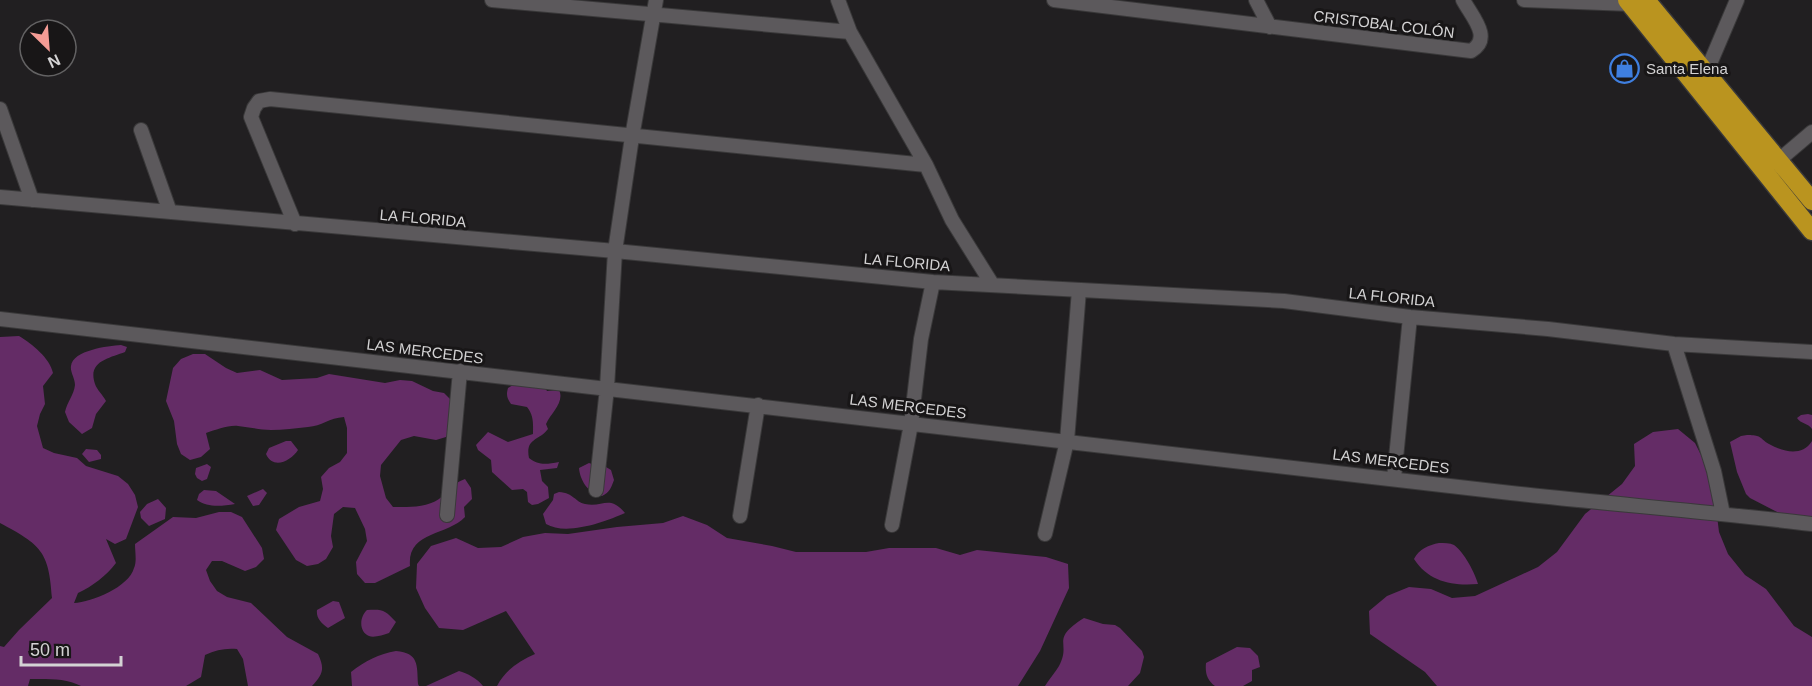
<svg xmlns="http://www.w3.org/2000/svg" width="1812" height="686" viewBox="0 0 1812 686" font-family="Arial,sans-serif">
<rect width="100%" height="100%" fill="#211f21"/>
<!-- forest -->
<path fill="#642c66" d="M 19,336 C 32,344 50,358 53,373 L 43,386 L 45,404 L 40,414 L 37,426 L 43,448 L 54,453 L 77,458 L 86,466 L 118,476 L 128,484 L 135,495 L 138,507 L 126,539 L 115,544 L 106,539 L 116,563 C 106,576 93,586 78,593 L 74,603 C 92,602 129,587 134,568 C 137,562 135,552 135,544 L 173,517 L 196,518 L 219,512 L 231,512 L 242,517 L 262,548 L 264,559 L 256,567 L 245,571 L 222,561 L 212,561 L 206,570 L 210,581 L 217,591 L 227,597 L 251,603 L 287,637 L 318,654 C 325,669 323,674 312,686 L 248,686 L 243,659 L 237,649 C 225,648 216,650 205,655 L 201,677 L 186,686 L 81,686 C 66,678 47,679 30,679 L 28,686 L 0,686 L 0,646 L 4,647 L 19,630 L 52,598 C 49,551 41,545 0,523 L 0,337 Z
M 121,345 L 127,347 L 125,352 C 110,358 87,361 95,384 C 97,390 103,395 106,401 L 96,414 L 92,428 L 82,434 L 69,422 L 65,412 C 67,402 74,395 75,385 C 75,378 70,372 71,366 C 73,350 108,346 121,345 Z
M 193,354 L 205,354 L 226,368 L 237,373 L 260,370 L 282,380 L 317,378 L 329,374 L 385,383 L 400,380 L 412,381 L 433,391 L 444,393 L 461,410 L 455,430 L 446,437 L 436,440 L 414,436 L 401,440 L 381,465 L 380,476 L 386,498 L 393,507 C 408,507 426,508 439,499 C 450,491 451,484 465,479 L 471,488 L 472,499 L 464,507 L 465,517 C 447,536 407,531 410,566 L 375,583 L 365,583 L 357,574 L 356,562 L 367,541 L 365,529 L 355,508 L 343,507 L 334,514 L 331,536 L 333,547 L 326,559 L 318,564 L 307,566 L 296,560 L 276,530 L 279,519 L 299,507 L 320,501 L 323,489 L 321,477 L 329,468 L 340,462 L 347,453 L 347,428 L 344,417 C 329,418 322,426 308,427 C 296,428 283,430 271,430 C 260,430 249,427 238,426 C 228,425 216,430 206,433 L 210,449 L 201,457 L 190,460 L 181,454 L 177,444 L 174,421 L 166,401 L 173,368 L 181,359 Z
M 518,382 L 544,386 L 547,391 L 559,390 C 565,402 551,413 546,424 L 548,429 C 539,441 525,438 529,458 C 539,466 547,464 559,462 L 557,468 L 540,470 L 542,481 L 548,487 L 549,498 L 538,504 L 532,505 L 528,502 L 527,492 L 523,489 L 512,490 L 492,472 L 491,460 L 478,450 L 476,445 L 488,432 L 508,442 L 533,434 C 533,423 534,416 527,407 L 511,404 C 507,398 506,395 508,388 Z
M 1808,414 L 1812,415 L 1812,429 C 1808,423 1801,424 1797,418 L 1801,415 Z
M 1678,429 L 1695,443 L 1705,463 L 1713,483 L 1719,532 L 1728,554 L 1745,575 L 1766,589 L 1794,626 L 1812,637 L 1812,686 L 1437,686 L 1425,672 L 1370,634 L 1369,611 L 1387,596 L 1409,587 L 1431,589 L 1452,598 L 1475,596 L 1538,567 L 1557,552 L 1585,514 L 1622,484 L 1635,466 L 1634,444 L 1653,432 Z
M 1747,435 C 1749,435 1755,435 1757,436 C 1762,437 1764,442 1769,444 C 1783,452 1802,457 1812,441 L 1812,517 L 1797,517 L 1779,513 L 1750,498 L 1746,494 L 1737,472 L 1730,442 L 1741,436 Z
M 286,441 L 291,441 L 298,450 C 291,461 273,470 266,454 L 269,448 Z
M 86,449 L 97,450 L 101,455 L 101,459 L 89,462 L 82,454 Z
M 589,463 L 600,467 L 606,467 L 611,470 L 614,480 C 611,488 610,492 602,496 C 589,494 580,481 579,468 Z
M 207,464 L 211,467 L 207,479 L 202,481 L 197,478 L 195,474 L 196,468 Z
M 263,489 L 267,493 L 259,505 L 253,506 L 247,496 Z
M 204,490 L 216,491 L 235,504 C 222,506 208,508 197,500 L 199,494 Z
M 559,492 C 574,493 575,502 585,504 C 603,508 609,494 625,513 C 605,522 566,536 546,524 L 543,514 L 553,500 L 554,494 Z
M 158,499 L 166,508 L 165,519 L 149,526 L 141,518 L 140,512 L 147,504 Z
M 683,516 L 707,525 L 727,538 L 772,546 L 796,552 L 866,552 L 889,548 L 936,548 L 960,555 L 977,550 L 1046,557 L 1068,564 L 1069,588 L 1040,651 L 1018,686 L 497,686 C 505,670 519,661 535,654 L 506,611 L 463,630 L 439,628 L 425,608 L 416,588 L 417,564 L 431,546 L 456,538 L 478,548 L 501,547 L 523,537 L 545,533 L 568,534 L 617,527 L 663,523 Z
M 1439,543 C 1444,543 1450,543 1454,545 C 1464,552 1475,573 1478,584 C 1452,586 1429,582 1414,559 C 1419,549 1429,545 1439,543 Z
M 333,601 L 339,602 L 345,618 L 328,628 C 321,623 316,618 317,610 Z
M 367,610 C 383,609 385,610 396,622 L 389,633 C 383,635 374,638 369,636 C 358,631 360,616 367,610 Z
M 1084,618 L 1103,624 L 1115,625 L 1120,628 L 1142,651 L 1144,657 L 1140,673 L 1128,686 L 1045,686 C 1049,679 1055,673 1059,666 C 1072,642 1049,640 1084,618 Z
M 1237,647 L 1250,648 L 1258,656 L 1260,667 L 1252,670 L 1252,681 L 1243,686 L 1215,686 C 1207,680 1205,673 1206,663 Z
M 396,651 C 419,653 417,665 418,684 L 419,686 L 352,686 L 351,672 C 365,661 379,654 396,651 Z
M 459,671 C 467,673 478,679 483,686 L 426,686 Z"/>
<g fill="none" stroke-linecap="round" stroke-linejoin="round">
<defs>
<path id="minor" d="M 492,0 L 850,32
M 838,0 L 850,32 L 926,165 L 952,220 L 992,284
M 1054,0 L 1471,51 C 1493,38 1472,17 1463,0
M 1256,0 L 1270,27
M 1524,0 L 1630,4
M 1706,73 L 1737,0
M 0,109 L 32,200
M 141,130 L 170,212
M 1773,167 L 1778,161 L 1812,132
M 0,197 L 615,251 L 933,282 L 1284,301 L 1410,317 L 1548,329 L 1674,344 L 1812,352
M 295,224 L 251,117 L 254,108 L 259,101 L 270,99 L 926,165
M 0,319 C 504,377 1008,434 1511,493 C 1611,504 1712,512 1812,524
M 1674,344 L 1714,471 L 1723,514
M 1394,478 L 1410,317
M 596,490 L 607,388 L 615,251 L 632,137 L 656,0
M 447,515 L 460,371
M 740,516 L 758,405
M 892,525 L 911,424 L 921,339 L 933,282
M 1045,534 L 1067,441 L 1079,290"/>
<path id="highway" d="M 1627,0 L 1812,231
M 1646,0 L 1812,201"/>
</defs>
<!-- minor casing -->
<use href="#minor" stroke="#3a393a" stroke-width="16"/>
<!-- highway casing -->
<use href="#highway" stroke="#3a393a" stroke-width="21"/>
<!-- minor -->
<use href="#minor" stroke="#5c595c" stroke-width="14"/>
<!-- highway -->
<use href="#highway" stroke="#ba941f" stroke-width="18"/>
</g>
<!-- icons -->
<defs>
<symbol id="shop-ring" viewBox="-11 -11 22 22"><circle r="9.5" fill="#181617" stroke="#3f7fe0" stroke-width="1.5"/><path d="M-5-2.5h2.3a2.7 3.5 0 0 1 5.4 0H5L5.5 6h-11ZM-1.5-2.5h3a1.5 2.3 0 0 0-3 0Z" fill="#3f7fe0"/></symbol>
</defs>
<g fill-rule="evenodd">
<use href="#shop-ring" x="1608" y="52" width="33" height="33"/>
</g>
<g text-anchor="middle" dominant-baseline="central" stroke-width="6" stroke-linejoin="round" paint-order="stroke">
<!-- street labels -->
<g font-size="15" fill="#d4d3d4" stroke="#181617">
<text transform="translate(1384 24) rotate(7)">CRISTOBAL COLÓN</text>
<text transform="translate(423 218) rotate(5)">LA FLORIDA</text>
<text transform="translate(907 262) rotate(5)">LA FLORIDA</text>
<text transform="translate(1392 297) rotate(6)">LA FLORIDA</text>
<text transform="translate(425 351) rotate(7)">LAS MERCEDES</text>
<text transform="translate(908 406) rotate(7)">LAS MERCEDES</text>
<text transform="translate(1391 461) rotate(7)">LAS MERCEDES</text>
</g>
<!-- poi labels -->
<g font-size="15" fill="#d4d3d4" stroke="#181617" text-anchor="start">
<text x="1646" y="68">Santa Elena</text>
</g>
</g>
<!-- north arrow -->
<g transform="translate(48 48) rotate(155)"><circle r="28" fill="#181617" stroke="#636263" stroke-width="1.5"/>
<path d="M0-4.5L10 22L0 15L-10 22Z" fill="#f59c95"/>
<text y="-9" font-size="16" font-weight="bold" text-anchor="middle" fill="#d4d3d4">N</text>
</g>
<!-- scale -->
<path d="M21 656v9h100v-9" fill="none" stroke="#d4d3d4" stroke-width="3"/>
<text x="30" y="656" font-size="18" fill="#d4d3d4" stroke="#181617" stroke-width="4.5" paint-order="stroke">50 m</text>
</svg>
